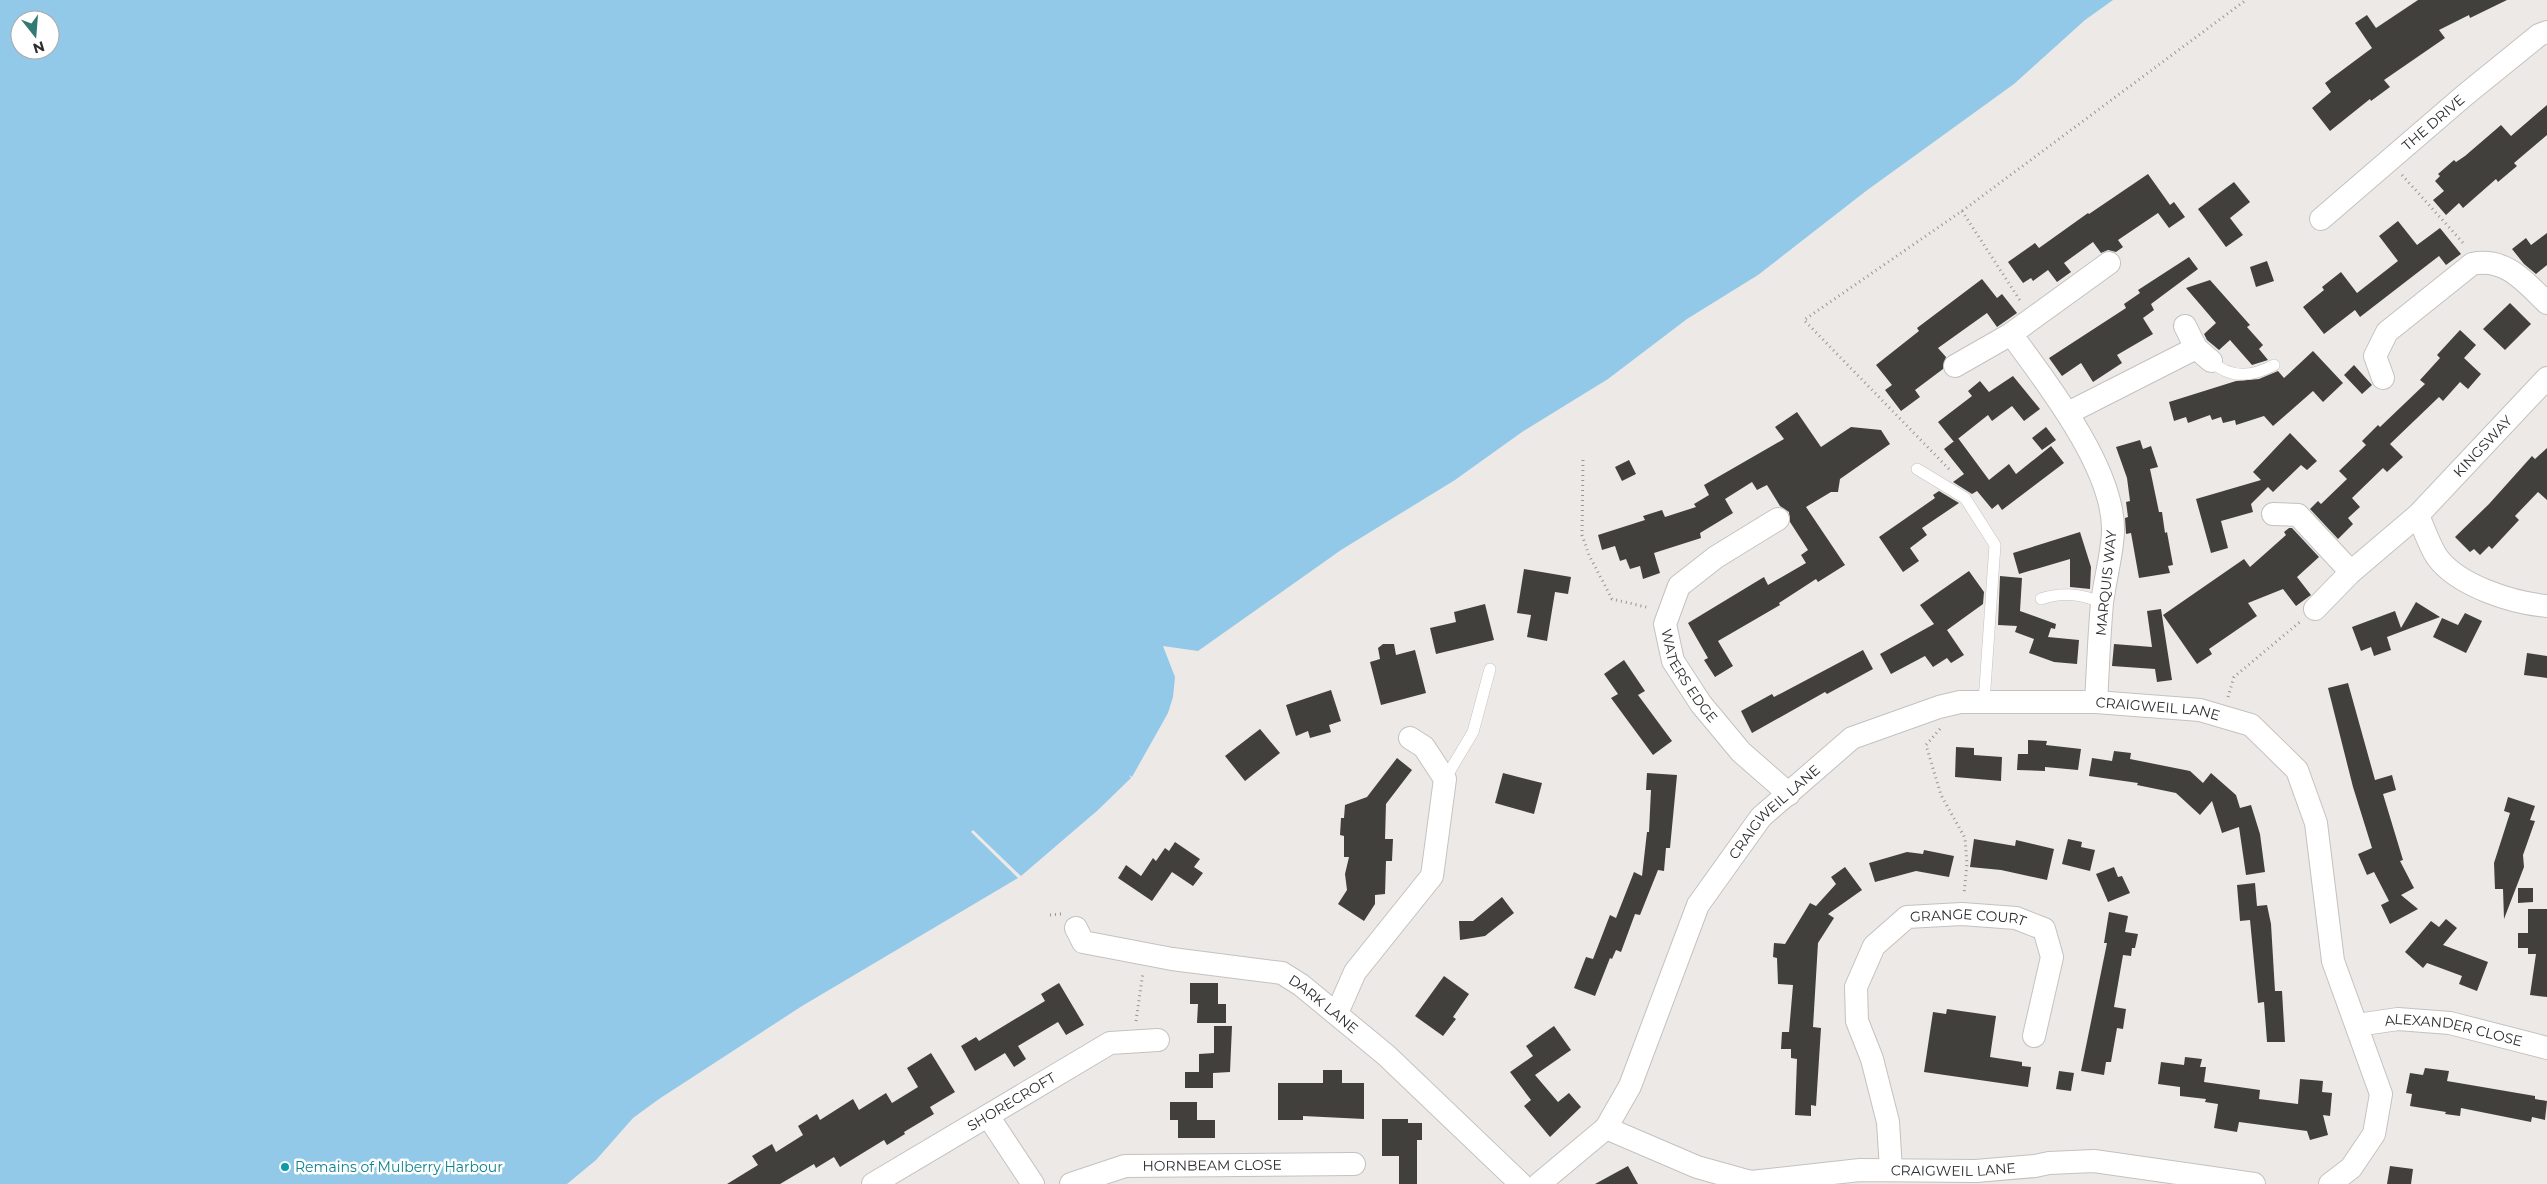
<svg xmlns="http://www.w3.org/2000/svg" width="2547" height="1184" viewBox="0 0 2547 1184" font-family="Montserrat,sans-serif">
<rect width="100%" height="100%" fill="#ede9e7"/>
<!-- water -->
<path fill="#92c9e8" fill-rule="evenodd" d="M 0,0 L 2113,0 L 2085,20 L 2014,84 L 1866,191 L 1758,275 L 1687,319 L 1608,379 L 1522,432 L 1455,480 L 1341,550 L 1198,651 L 1163,646 L 1175,677 L 1173,697 L 1168,713 L 1132,777 L 1129,775 L 1131,778 L 1098,810 L 1021,876 L 973,830 L 971,832 L 1018,878 L 802,1006 L 659,1099 L 633,1118 L 596,1160 L 567,1184 L 0,1184 ZM 20,20 L 50,20 L 50,50 L 20,50 Z"/>
<!-- building -->
<path fill="#42403d" d="M 2418,0 L 2507,0 L 2470,18 L 2469,15 L 2439,30 L 2445,38 L 2384,80 L 2390,87 L 2371,101 L 2370,99 L 2330,131 L 2312,108 L 2331,92 L 2325,83 L 2372,48 L 2355,23 L 2367,15 L 2376,28 Z
M 2547,105 L 2547,135 L 2514,163 L 2517,166 L 2498,182 L 2496,179 L 2463,208 L 2459,203 L 2446,215 L 2433,200 L 2444,191 L 2435,181 L 2440,176 L 2438,174 L 2454,160 L 2456,162 L 2465,156 L 2501,125 L 2511,136 Z
M 2148,174 L 2170,205 L 2174,202 L 2185,217 L 2169,228 L 2158,213 L 2118,240 L 2123,247 L 2116,252 L 2108,250 L 2101,253 L 2093,242 L 2064,263 L 2071,272 L 2057,282 L 2048,270 L 2033,281 L 2031,278 L 2023,283 L 2008,262 L 2035,243 L 2039,248 L 2088,213 L 2089,214 Z
M 2234,182 L 2250,202 L 2230,218 L 2243,235 L 2226,247 L 2198,209 Z
M 2398,221 L 2417,245 L 2440,228 L 2461,254 L 2446,265 L 2439,256 L 2360,317 L 2355,310 L 2324,334 L 2303,307 L 2324,290 L 2322,287 L 2341,272 L 2357,293 L 2398,261 L 2379,236 Z
M 2547,233 L 2547,265 L 2536,274 L 2524,264 L 2512,249 L 2526,238 L 2531,245 Z
M 2189,257 L 2198,269 L 2151,304 L 2154,310 L 2143,318 L 2153,334 L 2117,355 L 2122,363 L 2093,382 L 2081,363 L 2062,376 L 2049,358 L 2126,308 L 2124,304 L 2140,293 L 2138,290 Z
M 2267,261 L 2274,281 L 2256,287 L 2250,267 Z
M 1982,279 L 1997,298 L 2002,294 L 2017,313 L 1997,327 L 1987,313 L 1938,348 L 1946,357 L 1943,369 L 1915,390 L 1920,397 L 1901,411 L 1885,390 L 1892,385 L 1876,365 L 1919,331 L 1917,328 Z
M 2210,280 L 2250,325 L 2247,327 L 2263,345 L 2259,349 L 2268,360 L 2252,365 L 2230,340 L 2219,350 L 2207,340 L 2204,334 L 2216,323 L 2186,288 Z
M 2510,303 L 2531,324 L 2505,350 L 2483,329 Z
M 2460,330 L 2476,345 L 2464,358 L 2481,374 L 2468,389 L 2460,382 L 2443,401 L 2439,397 L 2390,444 L 2403,457 L 2387,472 L 2383,468 L 2352,498 L 2360,507 L 2348,518 L 2353,524 L 2338,539 L 2310,509 L 2318,501 L 2321,504 L 2347,479 L 2339,471 L 2366,445 L 2362,441 L 2378,425 L 2380,427 L 2425,384 L 2420,380 L 2440,358 L 2437,355 Z
M 2313,351 L 2343,383 L 2323,402 L 2313,391 L 2273,426 L 2264,416 L 2236,425 L 2235,420 L 2223,423 L 2221,417 L 2212,420 L 2210,415 L 2188,423 L 2186,417 L 2174,421 L 2169,402 L 2236,381 L 2259,379 L 2278,371 L 2284,378 Z
M 2354,365 L 2372,385 L 2362,394 L 2344,375 Z
M 2013,376 L 2040,409 L 2024,421 L 2012,406 L 1992,421 L 1988,415 L 1954,442 L 1938,422 L 1972,396 L 1968,391 L 1980,381 L 1989,392 Z
M 1797,412 L 1821,447 L 1851,427 L 1881,430 L 1890,444 L 1840,479 L 1838,492 L 1831,492 L 1806,507 L 1845,565 L 1818,582 L 1816,579 L 1779,603 L 1780,605 L 1718,641 L 1733,666 L 1715,677 L 1704,660 L 1708,658 L 1688,623 L 1764,577 L 1768,585 L 1806,563 L 1801,555 L 1808,550 L 1790,522 L 1789,512 L 1780,506 L 1767,485 L 1757,490 L 1752,482 L 1725,499 L 1733,513 L 1700,533 L 1701,538 L 1654,553 L 1660,573 L 1643,579 L 1640,566 L 1630,569 L 1626,559 L 1620,561 L 1615,546 L 1602,550 L 1598,535 L 1645,520 L 1643,516 L 1662,510 L 1665,517 L 1696,507 L 1694,504 L 1709,495 L 1704,485 L 1784,439 L 1775,427 Z
M 2046,427 L 2056,440 L 2042,450 L 2032,438 Z
M 2290,433 L 2317,461 L 2307,470 L 2301,465 L 2273,492 L 2268,487 L 2251,504 L 2253,512 L 2221,521 L 2228,548 L 2211,553 L 2196,499 L 2261,480 L 2253,472 Z
M 1958,438 L 1989,480 L 2009,464 L 2016,474 L 2051,446 L 2064,463 L 2002,510 L 1998,504 L 1992,509 L 1977,491 L 1972,494 L 1953,482 L 1964,474 L 1944,449 Z
M 2140,440 L 2143,449 L 2151,446 L 2158,467 L 2150,469 L 2159,512 L 2162,512 L 2165,533 L 2167,532 L 2173,565 L 2168,566 L 2170,573 L 2139,578 L 2131,533 L 2126,534 L 2125,518 L 2128,517 L 2126,502 L 2130,501 L 2127,478 L 2116,447 Z
M 2547,448 L 2547,500 L 2538,492 L 2515,516 L 2519,520 L 2492,549 L 2489,546 L 2480,555 L 2474,549 L 2470,552 L 2455,537 L 2489,504 L 2532,456 L 2535,459 Z
M 1629,460 L 1636,474 L 1622,481 L 1615,467 Z
M 1939,491 L 1959,503 L 1922,528 L 1927,535 L 1910,548 L 1919,561 L 1903,572 L 1879,537 L 1935,498 L 1933,495 Z
M 2289,528 L 2292,528 L 2319,557 L 2297,577 L 2311,595 L 2296,606 L 2283,589 L 2248,603 L 2257,616 L 2209,649 L 2212,654 L 2197,664 L 2163,615 L 2244,559 L 2250,567 L 2286,535 L 2284,532 Z
M 2080,532 L 2091,567 L 2090,589 L 2070,587 L 2070,559 L 2019,574 L 2013,553 Z
M 1524,569 L 1571,577 L 1568,594 L 1555,592 L 1547,641 L 1527,637 L 1531,615 L 1517,613 Z
M 1969,571 L 1984,592 L 1983,604 L 1947,630 L 1964,655 L 1951,663 L 1947,658 L 1933,667 L 1925,656 L 1891,674 L 1880,654 L 1934,624 L 1920,605 Z
M 2000,576 L 2022,578 L 2020,611 L 2056,624 L 2055,629 L 2051,628 L 2048,637 L 2079,640 L 2077,664 L 2054,662 L 2029,653 L 2034,639 L 2015,632 L 2017,626 L 1998,625 Z
M 2416,602 L 2440,617 L 2387,637 L 2391,650 L 2374,656 L 2371,647 L 2361,651 L 2352,627 L 2395,611 L 2401,628 Z
M 1485,604 L 1494,640 L 1436,654 L 1430,628 L 1456,622 L 1454,612 Z
M 2161,609 L 2172,680 L 2157,682 L 2155,669 L 2112,666 L 2114,644 L 2152,647 L 2147,611 Z
M 2465,613 L 2482,621 L 2466,653 L 2433,637 L 2442,618 L 2458,625 Z
M 1383,644 L 1394,644 L 1396,655 L 1415,650 L 1426,693 L 1381,705 L 1370,662 L 1380,659 L 1378,648 Z
M 1863,650 L 1873,669 L 1827,694 L 1825,692 L 1752,733 L 1741,711 L 1772,694 L 1774,697 Z
M 2527,653 L 2547,656 L 2547,678 L 2524,675 Z
M 1624,660 L 1645,691 L 1638,695 L 1672,741 L 1653,755 L 1611,698 L 1618,694 L 1604,674 Z
M 2348,683 L 2375,780 L 2392,775 L 2396,790 L 2383,794 L 2403,860 L 2400,861 L 2414,888 L 2401,895 L 2418,909 L 2390,924 L 2381,905 L 2389,901 L 2374,872 L 2367,875 L 2358,854 L 2372,848 L 2353,787 L 2328,688 Z
M 1331,690 L 1341,721 L 1329,725 L 1331,732 L 1310,738 L 1308,731 L 1296,736 L 1286,705 Z
M 1260,729 L 1280,753 L 1245,781 L 1225,756 Z
M 2028,740 L 2047,741 L 2046,745 L 2081,749 L 2078,770 L 2045,767 L 2045,771 L 2017,770 L 2018,754 L 2028,754 Z
M 1956,747 L 1974,748 L 1974,755 L 2002,757 L 2001,781 L 1955,777 Z
M 2114,751 L 2131,753 L 2130,759 L 2190,771 L 2203,783 L 2211,773 L 2236,795 L 2240,808 L 2251,805 L 2260,834 L 2265,872 L 2246,875 L 2239,827 L 2222,833 L 2212,801 L 2200,815 L 2176,793 L 2137,785 L 2138,783 L 2089,776 L 2092,758 L 2112,761 Z
M 1397,758 L 1412,770 L 1386,804 L 1385,839 L 1393,839 L 1392,861 L 1386,861 L 1385,894 L 1375,895 L 1375,904 L 1364,921 L 1338,904 L 1347,890 L 1345,874 L 1349,857 L 1344,857 L 1344,836 L 1340,835 L 1341,818 L 1344,818 L 1345,805 L 1367,797 Z
M 1503,773 L 1542,783 L 1534,814 L 1495,803 Z
M 1647,773 L 1677,775 L 1670,848 L 1666,848 L 1664,871 L 1658,870 L 1640,915 L 1635,914 L 1621,952 L 1616,950 L 1612,959 L 1610,958 L 1595,996 L 1574,988 L 1586,957 L 1593,959 L 1610,915 L 1616,918 L 1634,872 L 1642,876 L 1647,832 L 1649,832 L 1651,790 L 1646,790 Z
M 2508,797 L 2535,806 L 2530,820 L 2535,821 L 2523,855 L 2524,867 L 2504,919 L 2503,889 L 2495,889 L 2494,863 L 2510,813 L 2504,811 Z
M 1974,839 L 2015,846 L 2016,840 L 2054,849 L 2047,880 L 2001,870 L 1970,867 Z
M 2068,839 L 2082,842 L 2081,847 L 2095,850 L 2090,871 L 2062,864 Z
M 1175,842 L 1200,859 L 1194,867 L 1203,873 L 1193,886 L 1172,872 L 1152,901 L 1118,878 L 1126,865 L 1141,876 L 1153,858 L 1156,861 L 1165,848 L 1169,851 Z
M 1924,850 L 1954,856 L 1949,877 L 1916,871 L 1875,882 L 1869,863 L 1907,852 L 1923,854 Z
M 1845,867 L 1862,890 L 1828,914 L 1834,918 L 1818,943 L 1813,1027 L 1821,1028 L 1816,1106 L 1811,1105 L 1811,1116 L 1795,1115 L 1797,1059 L 1791,1058 L 1791,1049 L 1781,1049 L 1782,1032 L 1789,1032 L 1793,985 L 1778,984 L 1777,958 L 1773,957 L 1774,943 L 1785,944 L 1810,903 L 1816,906 L 1836,884 L 1831,877 Z
M 2114,867 L 2118,877 L 2122,876 L 2130,893 L 2108,902 L 2096,874 Z
M 2255,883 L 2257,906 L 2267,905 L 2271,924 L 2275,991 L 2282,991 L 2285,1042 L 2267,1042 L 2264,1002 L 2258,1003 L 2250,920 L 2240,921 L 2237,885 Z
M 2518,888 L 2533,888 L 2533,902 L 2518,903 Z
M 1502,897 L 1514,913 L 1485,936 L 1460,940 L 1459,921 L 1473,921 Z
M 2528,909 L 2547,909 L 2547,997 L 2530,995 L 2536,954 L 2528,954 L 2528,948 L 2518,948 L 2518,933 L 2528,933 Z
M 2109,912 L 2128,916 L 2125,932 L 2138,934 L 2135,948 L 2132,948 L 2131,956 L 2123,955 L 2114,1007 L 2126,1009 L 2123,1029 L 2117,1028 L 2111,1062 L 2106,1062 L 2104,1075 L 2081,1071 L 2107,943 L 2104,943 Z
M 2446,919 L 2457,928 L 2443,945 L 2488,962 L 2477,991 L 2459,984 L 2462,976 L 2427,963 L 2423,968 L 2405,952 L 2431,921 L 2439,927 Z
M 1444,976 L 1469,994 L 1453,1017 L 1456,1019 L 1443,1036 L 1415,1016 Z
M 1059,983 L 1084,1025 L 1066,1035 L 1058,1022 L 1018,1046 L 1026,1059 L 1014,1067 L 1005,1053 L 975,1071 L 961,1046 L 976,1037 L 979,1041 L 1045,1001 L 1041,994 Z
M 1190,983 L 1218,983 L 1218,1004 L 1226,1004 L 1226,1023 L 1197,1023 L 1198,1004 L 1190,1004 Z
M 1947,1009 L 1996,1016 L 1990,1057 L 2022,1062 L 2022,1066 L 2031,1067 L 2028,1087 L 1924,1072 L 1933,1012 L 1946,1014 Z
M 1214,1026 L 1232,1026 L 1230,1072 L 1213,1073 L 1213,1088 L 1185,1088 L 1185,1072 L 1199,1072 L 1199,1054 L 1214,1053 Z
M 1554,1026 L 1571,1050 L 1535,1075 L 1558,1102 L 1569,1093 L 1581,1107 L 1550,1137 L 1524,1106 L 1531,1100 L 1510,1072 L 1533,1056 L 1526,1046 Z
M 931,1053 L 955,1092 L 930,1107 L 934,1114 L 904,1132 L 905,1134 L 887,1145 L 884,1140 L 840,1167 L 834,1157 L 816,1168 L 814,1164 L 780,1184 L 727,1184 L 758,1165 L 752,1156 L 772,1144 L 776,1152 L 803,1135 L 798,1126 L 817,1114 L 820,1120 L 853,1099 L 859,1110 L 886,1093 L 892,1103 L 918,1087 L 907,1068 Z
M 2185,1057 L 2202,1059 L 2200,1067 L 2206,1067 L 2204,1082 L 2260,1090 L 2259,1099 L 2298,1104 L 2300,1079 L 2323,1081 L 2322,1092 L 2332,1093 L 2330,1116 L 2323,1115 L 2328,1135 L 2310,1140 L 2307,1131 L 2239,1122 L 2237,1132 L 2214,1128 L 2218,1104 L 2205,1102 L 2206,1099 L 2180,1096 L 2180,1087 L 2158,1084 L 2161,1062 L 2184,1065 Z
M 2425,1068 L 2449,1071 L 2447,1081 L 2535,1096 L 2535,1099 L 2547,1101 L 2545,1120 L 2532,1117 L 2531,1122 L 2461,1108 L 2460,1116 L 2445,1114 L 2446,1112 L 2410,1106 L 2412,1094 L 2406,1093 L 2410,1073 L 2423,1075 Z
M 1323,1070 L 1342,1070 L 1342,1083 L 1364,1083 L 1364,1119 L 1303,1116 L 1303,1120 L 1278,1120 L 1278,1083 L 1323,1083 Z
M 2059,1071 L 2074,1073 L 2071,1091 L 2056,1089 Z
M 1170,1102 L 1197,1102 L 1197,1120 L 1215,1120 L 1215,1138 L 1178,1138 L 1178,1120 L 1170,1120 Z
M 1382,1119 L 1408,1119 L 1408,1123 L 1422,1123 L 1422,1140 L 1417,1140 L 1417,1184 L 1399,1184 L 1399,1156 L 1382,1156 Z
M 1628,1166 L 1638,1184 L 1595,1184 Z
M 2390,1166 L 2413,1169 L 2411,1184 L 2387,1184 Z"/>
<g fill="none" stroke-linecap="round" stroke-linejoin="round">
<defs>
<path id="lane" d="M 2211,361 C 2230,379 2252,377 2274,365
M 1917,469 L 1965,498 L 1995,545 L 1984,702
M 2041,599 C 2061,592 2083,594 2102,603
M 1445,779 L 1473,732 L 1490,669"/>
<g id="street">
<path id="s1" d="M 2321,219 L 2465,95 L 2539,35 L 2547,32"/>
<path d="M 2185,326 L 2196,348 L 2211,361"/>
<path d="M 2011,334 C 2046,382 2115,469 2113,532 C 2112,555 2105,579 2102,603 C 2099,636 2098,669 2096,702"/>
<path d="M 1955,366 L 2011,334 L 2109,263"/>
<path d="M 2383,378 L 2375,356 L 2387,332 L 2472,264 C 2506,257 2525,282 2547,303"/>
<path d="M 2068,413 L 2196,348"/>
<path d="M 2273,514 L 2298,515 L 2351,572"/>
<path d="M 2418,515 C 2424,529 2429,545 2437,557 C 2458,586 2513,603 2547,606"/>
<path id="s2" d="M 1778,519 L 1716,557 L 1679,586 L 1665,624 L 1673,661 L 1701,704 L 1741,752 L 1789,794"/>
<path id="s3" d="M 2315,609 L 2351,572 L 2418,515 L 2547,378"/>
<path id="s4" d="M 1076,928 L 1083,942 L 1172,959 L 1282,973 L 1301,985 L 1386,1055 L 1521,1184"/>
<path d="M 1337,1013 L 1355,972 L 1432,876 L 1445,779 L 1424,747 L 1410,738"/>
<path id="s5" d="M 2357,1025 L 2398,1019 L 2450,1023 L 2547,1048"/>
<path d="M 988,1116 L 1033,1184"/>
<path id="s6" d="M 1606,1128 L 1697,1167 L 1751,1182 L 1860,1170 L 1976,1171 L 2035,1166 L 2049,1163 L 2094,1161 L 2254,1184"/>
<path id="s7" d="M 1891,1170 L 1888,1122 L 1872,1059 L 1857,1021 L 1856,987 L 1874,946 L 1907,917 L 1962,914 L 2016,918 L 2044,929 L 2052,957 L 2034,1036"/>
<path id="s8" d="M 873,1184 L 1110,1043 L 1158,1040"/>
<path id="s9" d="M 1071,1184 L 1125,1166 L 1354,1164"/>
<path id="s10" d="M 1539,1184 L 1606,1128 L 1630,1086 L 1698,905 L 1761,817 L 1852,738 L 1939,707 L 1960,702 L 2096,702 L 2200,710 L 2251,725 L 2297,770 L 2316,823 L 2333,961 L 2381,1094 L 2374,1134 L 2351,1168 L 2330,1184"/>
</g>
</defs>
<!-- lane casing -->
<use href="#lane" stroke="#c5c1bf" stroke-width="12"/>
<!-- street casing -->
<use href="#street" stroke="#c5c1bf" stroke-width="24"/>
<!-- path -->
<path stroke="#989594" stroke-width="3" stroke-dasharray="1 4" stroke-linecap="butt" d="M 2402,175 L 2465,245
M 1962,211 L 2021,302
M 1583,460 L 1582,535 L 1589,555 L 1612,599 L 1650,608
M 1949,469 L 1804,320 L 1962,211 L 2246,0
M 2228,697 L 2234,677 L 2301,621
M 1940,729 L 1926,745 L 1941,795 L 1965,838 L 1967,864 L 1964,894
M 1050,915 L 1061,914
M 1136,1021 L 1143,972"/>
<!-- lane -->
<use href="#lane" stroke="#fff" stroke-width="11"/>
<!-- street -->
<use href="#street" stroke="#fff" stroke-width="22"/>
</g>
<!-- markers -->
<circle fill="#0f9aa8" stroke="#fff" stroke-width="2" cx="285" cy="1167" r="5"/>
<g text-anchor="middle" dominant-baseline="central" stroke-width="5" stroke-linejoin="round" paint-order="stroke">
<!-- street labels -->
<g font-size="14" fill="#2f2d2d" stroke="#fff">
<text stroke="none"><textPath href="#s1" startOffset="148">THE DRIVE</textPath></text>
<text stroke="none"><textPath href="#s3" startOffset="234">KINGSWAY</textPath></text>
<text transform="translate(2106 583) rotate(-84)">MARQUIS WAY</text>
<text stroke="none"><textPath href="#s2" startOffset="218">WATERS EDGE</textPath></text>
<text stroke="none"><textPath href="#s10" startOffset="870">CRAIGWEIL LANE</textPath></text>
<text stroke="none"><textPath href="#s10" startOffset="450">CRAIGWEIL LANE</textPath></text>
<text stroke="none"><textPath href="#s7" startOffset="338">GRANGE COURT</textPath></text>
<text stroke="none"><textPath href="#s4" startOffset="269">DARK LANE</textPath></text>
<text stroke="none"><textPath href="#s5" startOffset="98">ALEXANDER CLOSE</textPath></text>
<text stroke="none"><textPath href="#s8" startOffset="161">SHORECROFT</textPath></text>
<text stroke="none"><textPath href="#s9" startOffset="144">HORNBEAM CLOSE</textPath></text>
<text stroke="none"><textPath href="#s6" startOffset="358">CRAIGWEIL LANE</textPath></text>
</g>
<!-- culture labels -->
<g font-size="14" fill="#0d838f" stroke="#fff" text-anchor="start">
<text x="295" y="1167">Remains of Mulberry Harbour</text>
</g>
</g>
<!-- north arrow -->
<g transform="translate(35 35) rotate(163)"><circle r="24" fill="#ffffff" stroke="#acabab"/>
<path d="M0-4L9 19L0 12L-9 19Z" fill="#327a73"/>
<text y="-8" font-size="14" font-weight="bold" text-anchor="middle" fill="#2f2d2d">N</text>
</g>
</svg>
